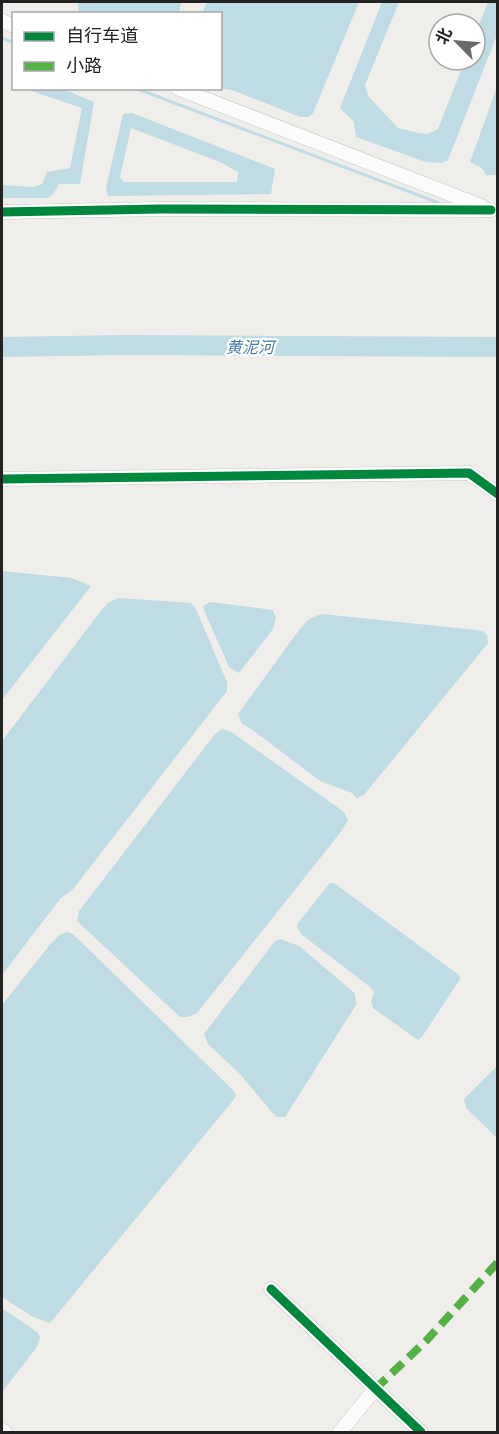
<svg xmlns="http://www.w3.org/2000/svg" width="499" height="1434" viewBox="0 0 499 1434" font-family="Rubik,'Noto Sans SC',sans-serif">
<rect width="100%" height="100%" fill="#f0eeeb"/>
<!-- water -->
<path fill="#bfdbe3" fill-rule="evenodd" d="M 78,2 L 182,2 L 178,14 L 78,13 Z
M 207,2 L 359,2 L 313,113 L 308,117 L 300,117 L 235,91 L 221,88 L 220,14 L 202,13 Z
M 382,2 L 399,2 L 365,85 L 368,96 L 398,128 L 418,133 L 428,134 L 438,129 L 465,60 L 475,60 L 475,35 L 488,2 L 497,2 L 497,35 L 448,160 L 442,163 L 426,162 L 356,137 L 354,122 L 340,108 Z
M 497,87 L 497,175 L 486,175 L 482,168 L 470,162 Z
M 25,89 L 63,89 L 94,102 L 80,184 L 59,184 L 54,193 L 48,198 L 2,198 L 2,185 L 33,187 L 42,184 L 47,172 L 70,168 L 82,108 Z
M 132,113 L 275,169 L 271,194 L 108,196 L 106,188 L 123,114 ZM 131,128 L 220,162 L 238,172 L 237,182 L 124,182 L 120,177 Z
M 2,571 L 72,578 L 91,586 L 2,700 Z
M 119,598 L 191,603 L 196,609 L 227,682 L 227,691 L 73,889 L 60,899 L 2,975 L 2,741 L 100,612 L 109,602 Z
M 210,602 L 273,610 L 276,618 L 273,629 L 239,673 L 229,667 L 206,615 L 203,606 Z
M 322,614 L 476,630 L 483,631 L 487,635 L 488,643 L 364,795 L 357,798 L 352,793 L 320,781 L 250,728 L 242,724 L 238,714 L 299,630 L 309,619 Z
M 222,729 L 230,731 L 344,812 L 348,820 L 340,833 L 197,1013 L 188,1017 L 180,1017 L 77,921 L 79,911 L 215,734 Z
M 330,883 L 334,883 L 459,975 L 460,979 L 422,1037 L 418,1040 L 373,1008 L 371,1001 L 374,992 L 370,987 L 301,934 L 297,927 L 298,923 Z
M 67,932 L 73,934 L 234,1091 L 236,1096 L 231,1103 L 50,1323 L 33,1317 L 2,1297 L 2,1005 L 52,942 L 61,934 Z
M 280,939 L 299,946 L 351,990 L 355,994 L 356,1005 L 285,1117 L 277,1117 L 271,1111 L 240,1074 L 208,1044 L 204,1034 L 275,941 Z
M 497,1066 L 497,1138 L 466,1108 L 464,1099 Z
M 2,1308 L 37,1332 L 40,1337 L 37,1347 L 2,1392 Z"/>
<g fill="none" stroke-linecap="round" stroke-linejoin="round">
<!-- stream -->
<path stroke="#bfdbe3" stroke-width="3" d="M 2,38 L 14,43
M 135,88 L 439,203"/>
<!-- river -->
<path stroke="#bfdbe3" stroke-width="20" d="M 2,347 L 125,345 L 498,347"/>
<defs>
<path id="minor" d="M 2,21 L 14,26
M 177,88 L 481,206
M 2,212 L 160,209 L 491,210
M 2,479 L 469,473 L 498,494
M 271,1289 L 421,1432
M 2,1430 L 5,1432
M 340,1432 L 375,1389"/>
</defs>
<!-- minor casing -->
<use href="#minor" stroke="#c9c8c7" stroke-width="15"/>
<!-- minor -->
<use href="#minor" stroke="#fdfcfc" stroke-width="14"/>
<!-- quiet -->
<path stroke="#55b145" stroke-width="8" stroke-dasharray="15 8" stroke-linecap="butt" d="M 375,1389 L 426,1341 L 498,1262"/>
<defs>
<path id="cycleway" d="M 2,212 L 160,209 L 491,210
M 2,479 L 469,473 L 498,494
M 271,1289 L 421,1432"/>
</defs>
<!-- cycleway casing -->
<use href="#cycleway" stroke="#fff" stroke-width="13"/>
<!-- cycleway -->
<use href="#cycleway" stroke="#00873e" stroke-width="9"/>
</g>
<g text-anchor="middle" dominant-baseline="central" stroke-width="4.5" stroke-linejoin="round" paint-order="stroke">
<!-- water labels -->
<g font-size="16" font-style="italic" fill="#4a7aab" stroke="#fff">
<text x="250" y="347">黄泥河</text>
</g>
</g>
<!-- border -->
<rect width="499" height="1434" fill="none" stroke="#222222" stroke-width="6"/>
<!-- legend -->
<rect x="12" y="12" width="210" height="78" fill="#ffffff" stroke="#a7a7a7" stroke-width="1.5"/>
<rect x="24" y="32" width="30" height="9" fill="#00873e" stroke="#a7a7a7" stroke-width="1.5"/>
<text x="66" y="42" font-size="18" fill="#222222">自行车道</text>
<rect x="24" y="62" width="30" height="9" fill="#55b145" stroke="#a7a7a7" stroke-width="1.5"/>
<text x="66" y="72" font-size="18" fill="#222222">小路</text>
<!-- north arrow -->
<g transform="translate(457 42) rotate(295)"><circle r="28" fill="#ffffff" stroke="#a7a7a7" stroke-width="1.5"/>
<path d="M0-4.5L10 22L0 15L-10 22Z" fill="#6a6968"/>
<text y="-9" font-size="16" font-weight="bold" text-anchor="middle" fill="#222222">北</text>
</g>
</svg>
